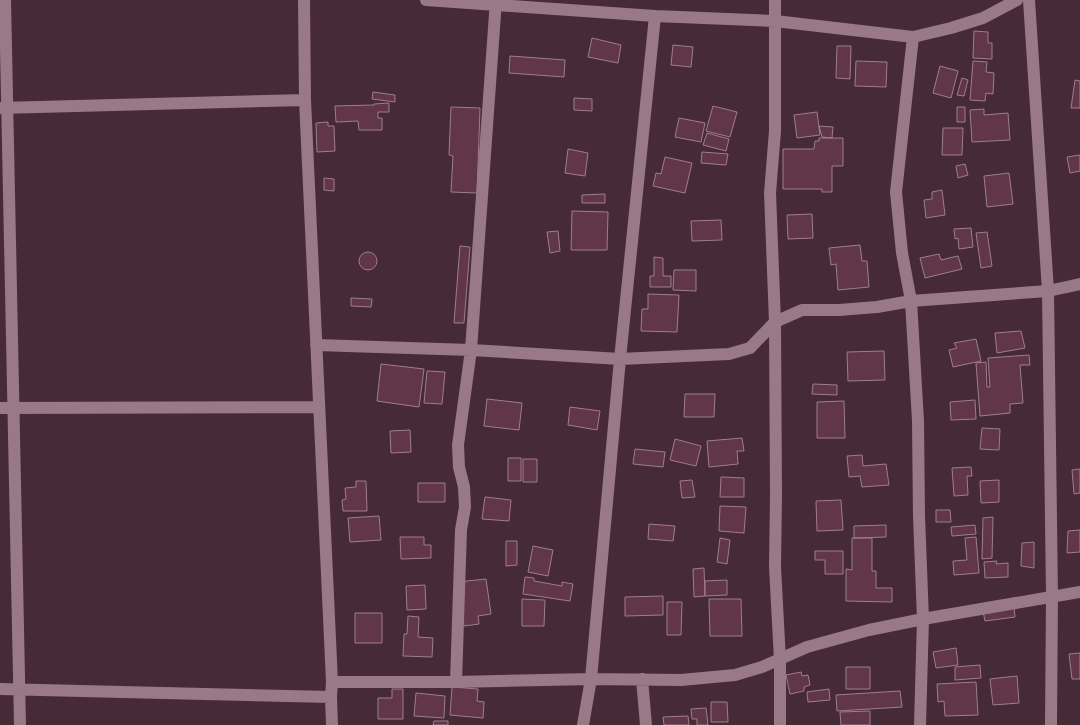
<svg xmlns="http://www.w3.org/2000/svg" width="1080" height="725" viewBox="0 0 1080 725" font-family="'Source Sans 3',sans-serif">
<rect width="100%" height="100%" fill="#462b36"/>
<!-- building -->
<path fill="#603648" stroke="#9e7e8a" d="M 974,31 L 988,32 L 988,43 L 992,43 L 992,59 L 973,58 Z
M 592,38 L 621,45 L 618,63 L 588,57 Z
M 673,45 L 693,47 L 691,67 L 671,65 Z
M 837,46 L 851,46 L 850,79 L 836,78 Z
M 510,56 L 565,60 L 564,77 L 509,73 Z
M 856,61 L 887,62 L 886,87 L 855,86 Z
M 973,61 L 987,62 L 986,72 L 994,73 L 993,94 L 986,93 L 985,101 L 970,100 Z
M 940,66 L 958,71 L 951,98 L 933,93 Z
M 962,78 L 968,80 L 964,96 L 957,95 Z
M 1075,80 L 1080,81 L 1080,108 L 1071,108 Z
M 373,92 L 395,95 L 395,102 L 372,99 Z
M 574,98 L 592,99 L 592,111 L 574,110 Z
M 389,103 L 389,112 L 378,112 L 378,118 L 382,118 L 382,130 L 359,130 L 358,121 L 336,122 L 335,106 L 374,105 L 374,104 Z
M 713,106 L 737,112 L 730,137 L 706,131 Z
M 451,107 L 480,108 L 477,193 L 451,192 L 453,156 L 449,155 Z
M 957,107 L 965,107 L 965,122 L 957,122 Z
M 984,109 L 984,115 L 1008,113 L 1010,140 L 972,142 L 970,110 Z
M 817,112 L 820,135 L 797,138 L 794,115 Z
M 679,118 L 705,123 L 701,142 L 675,137 Z
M 328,122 L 328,126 L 334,126 L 335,151 L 317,152 L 316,123 Z
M 819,126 L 833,127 L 832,138 L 822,137 Z
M 943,128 L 963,128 L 962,155 L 942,155 Z
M 707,133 L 729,139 L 726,151 L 703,145 Z
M 819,138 L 843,138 L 843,166 L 832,166 L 832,192 L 822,192 L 822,189 L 783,189 L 783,149 L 814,149 L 815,141 L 819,141 Z
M 568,149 L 588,153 L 585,176 L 565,173 Z
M 702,152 L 728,154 L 726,165 L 701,163 Z
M 1080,155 L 1080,171 L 1070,173 L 1067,157 Z
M 665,157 L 692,163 L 685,193 L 653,186 L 656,173 L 661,174 Z
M 965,164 L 968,175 L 958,178 L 956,166 Z
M 1009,173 L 1013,204 L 987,207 L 984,176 Z
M 324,178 L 334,179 L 334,191 L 324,190 Z
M 942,190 L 945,215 L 926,218 L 924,200 L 932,199 L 932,192 Z
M 605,194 L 605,203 L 582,203 L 582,195 Z
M 572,211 L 608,212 L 607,250 L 571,250 Z
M 812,214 L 813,238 L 788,239 L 787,215 Z
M 721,220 L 722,240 L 692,241 L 691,221 Z
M 971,228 L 973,247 L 959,249 L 958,238 L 955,239 L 954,229 Z
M 558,231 L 560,251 L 550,253 L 547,232 Z
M 987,232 L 992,266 L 981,268 L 976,233 Z
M 860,245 L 862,261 L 867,261 L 869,287 L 838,290 L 836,264 L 831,265 L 829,248 Z
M 460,246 L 470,247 L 464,323 L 454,323 Z
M359 261a9 9 0 1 1 18 0a9 9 0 1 1-18 0Z
M 939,254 L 941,260 L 958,256 L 962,269 L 925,278 L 920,258 Z
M 654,257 L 663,258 L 663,276 L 671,276 L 671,287 L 650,287 L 650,276 L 654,276 Z
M 674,270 L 696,270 L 696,291 L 673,290 Z
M 648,294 L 679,295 L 677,332 L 641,331 L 642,309 L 648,309 Z
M 351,298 L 372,299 L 371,307 L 351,306 Z
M 1021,331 L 1025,348 L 997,353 L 995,333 Z
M 976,339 L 981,361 L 953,367 L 949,350 L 957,348 L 954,343 Z
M 884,351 L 885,380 L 848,381 L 847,352 Z
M 1029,355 L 1030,365 L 1020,365 L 1023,403 L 1010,404 L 1010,413 L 980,416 L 976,363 L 986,362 L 987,387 L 990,387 L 988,358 Z
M 381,364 L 424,369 L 419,407 L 377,401 Z
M 427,371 L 445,372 L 442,404 L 424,403 Z
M 813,384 L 837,385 L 837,395 L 812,394 Z
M 685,394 L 715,394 L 714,417 L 684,417 Z
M 487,399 L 522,403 L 519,430 L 484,426 Z
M 975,400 L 976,419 L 951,420 L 950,402 Z
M 844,401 L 845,438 L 817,438 L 817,402 Z
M 570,407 L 600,411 L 597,430 L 568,425 Z
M 982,428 L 1000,429 L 999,450 L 980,449 Z
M 410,430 L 411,452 L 391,453 L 390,431 Z
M 742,438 L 744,451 L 737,451 L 738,464 L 709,467 L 707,441 Z
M 675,439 L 701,446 L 696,466 L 670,460 Z
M 635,449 L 665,452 L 663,467 L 633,464 Z
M 862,455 L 863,466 L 886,464 L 889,485 L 862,487 L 860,476 L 849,477 L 847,456 Z
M 508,458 L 521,458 L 521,481 L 508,481 Z
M 523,459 L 537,459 L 537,482 L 523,482 Z
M 971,467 L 972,476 L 967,476 L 968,495 L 954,496 L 952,468 Z
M 1080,469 L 1080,493 L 1074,494 L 1072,470 Z
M 721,477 L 744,478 L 744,497 L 720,497 Z
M 692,480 L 695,497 L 682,498 L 680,481 Z
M 999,480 L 999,502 L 981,503 L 980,481 Z
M 356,481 L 366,481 L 367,511 L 343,511 L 342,500 L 346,499 L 345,488 L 356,487 Z
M 418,483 L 445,483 L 445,502 L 418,502 Z
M 485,497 L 511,500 L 509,521 L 482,519 Z
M 841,500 L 843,530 L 817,531 L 816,501 Z
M 720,506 L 746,507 L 744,533 L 719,531 Z
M 936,510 L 950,510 L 951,522 L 936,522 Z
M 379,516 L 381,540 L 350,542 L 348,518 Z
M 993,517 L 992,558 L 982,559 L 983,518 Z
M 649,524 L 675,526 L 673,541 L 648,539 Z
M 886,525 L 886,537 L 854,538 L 854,526 Z
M 975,525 L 976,534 L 952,536 L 951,527 Z
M 1080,530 L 1080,552 L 1067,553 L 1068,531 Z
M 400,537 L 424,537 L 424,545 L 431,545 L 431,558 L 401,559 Z
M 976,537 L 979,573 L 954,575 L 953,561 L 967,560 L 965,538 Z
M 720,538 L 730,540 L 727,564 L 717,562 Z
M 852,538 L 872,538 L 872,571 L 876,571 L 876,588 L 892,588 L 892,602 L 846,601 L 846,569 L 852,570 Z
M 506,541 L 517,541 L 517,565 L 506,566 Z
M 1034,542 L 1034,568 L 1021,566 L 1022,543 Z
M 533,546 L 553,550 L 548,576 L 528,572 Z
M 815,551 L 843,551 L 843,574 L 825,574 L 825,560 L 815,560 Z
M 997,561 L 996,564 L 1008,563 L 1008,577 L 985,578 L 984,562 Z
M 704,568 L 705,596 L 694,597 L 693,569 Z
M 525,577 L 534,578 L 534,581 L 562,586 L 562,582 L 573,584 L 570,601 L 523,594 Z
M 486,579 L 491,614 L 478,616 L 479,624 L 464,626 L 458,582 Z
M 727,580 L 727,595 L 705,596 L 705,581 Z
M 425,585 L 426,609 L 407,610 L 406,586 Z
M 663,596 L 663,615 L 625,616 L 625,597 Z
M 522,599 L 545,600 L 544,626 L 522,626 Z
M 709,599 L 741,599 L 742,636 L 710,636 Z
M 667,602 L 682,602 L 681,635 L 667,635 Z
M 1014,607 L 1015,617 L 985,621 L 983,611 Z
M 355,613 L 382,613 L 382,643 L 355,643 Z
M 408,616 L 419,617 L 418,637 L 433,638 L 432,657 L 403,656 L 404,634 L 407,634 Z
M 956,648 L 958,665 L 936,668 L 933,652 Z
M 1080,653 L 1080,679 L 1072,679 L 1069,654 Z
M 980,665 L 981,678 L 955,680 L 955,667 Z
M 846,667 L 870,667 L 870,689 L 846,689 Z
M 801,672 L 802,676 L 808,675 L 810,685 L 804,687 L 804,691 L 790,694 L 786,675 Z
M 1017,676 L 1019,703 L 993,705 L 990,679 Z
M 976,682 L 978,715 L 945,716 L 944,701 L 938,702 L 937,684 Z
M 452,687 L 478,689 L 477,701 L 484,702 L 483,718 L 450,715 Z
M 392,689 L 403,689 L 403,719 L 378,719 L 378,698 L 392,698 Z
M 829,689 L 830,700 L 808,702 L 807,692 Z
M 900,691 L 902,707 L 837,711 L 836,695 Z
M 416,693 L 445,696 L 444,718 L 414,716 Z
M 711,702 L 727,702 L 728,722 L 711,722 Z
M 706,708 L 708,725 L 697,725 L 697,719 L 692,719 L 691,709 Z
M 870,711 L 870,725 L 841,725 L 840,712 Z
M 688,716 L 689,725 L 664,725 L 663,717 Z
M 434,721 L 448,721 L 448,725 L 433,725 Z"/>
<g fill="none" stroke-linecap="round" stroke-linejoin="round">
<!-- minor -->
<path stroke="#997985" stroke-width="12" d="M 5,0 L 20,725
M 304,0 L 305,100 L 332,682 L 331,697 L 332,725
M 426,0 L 655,16 L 775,21 L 913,37 L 951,28 L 983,18 L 1017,0
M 775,0 L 775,131 L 770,193 L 775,322 L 776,496 L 775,567 L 780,660 L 780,725
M 1029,0 L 1048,291 L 1052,596 L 1051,725
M 913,37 L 896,192 L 902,253 L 911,301 L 918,421 L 919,516 L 923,619 L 920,725
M 0,108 L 305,100
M 316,345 L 471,350 L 620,359 L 729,354 L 750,348 L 775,322 L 802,310 L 839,310 L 877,307 L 911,301 L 1048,291 L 1080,284
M 0,408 L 319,407
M 642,679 L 646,725
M 332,682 L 456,682 L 591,679 L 681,680 L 735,675 L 762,667 L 807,647 L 869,630 L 923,619 L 1080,592
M 456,682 L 461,530 L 465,507 L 464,487 L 459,467 L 458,445 L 471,350 L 496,0
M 0,689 L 331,697
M 583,725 L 591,679 L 620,359 L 655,16"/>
</g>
</svg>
